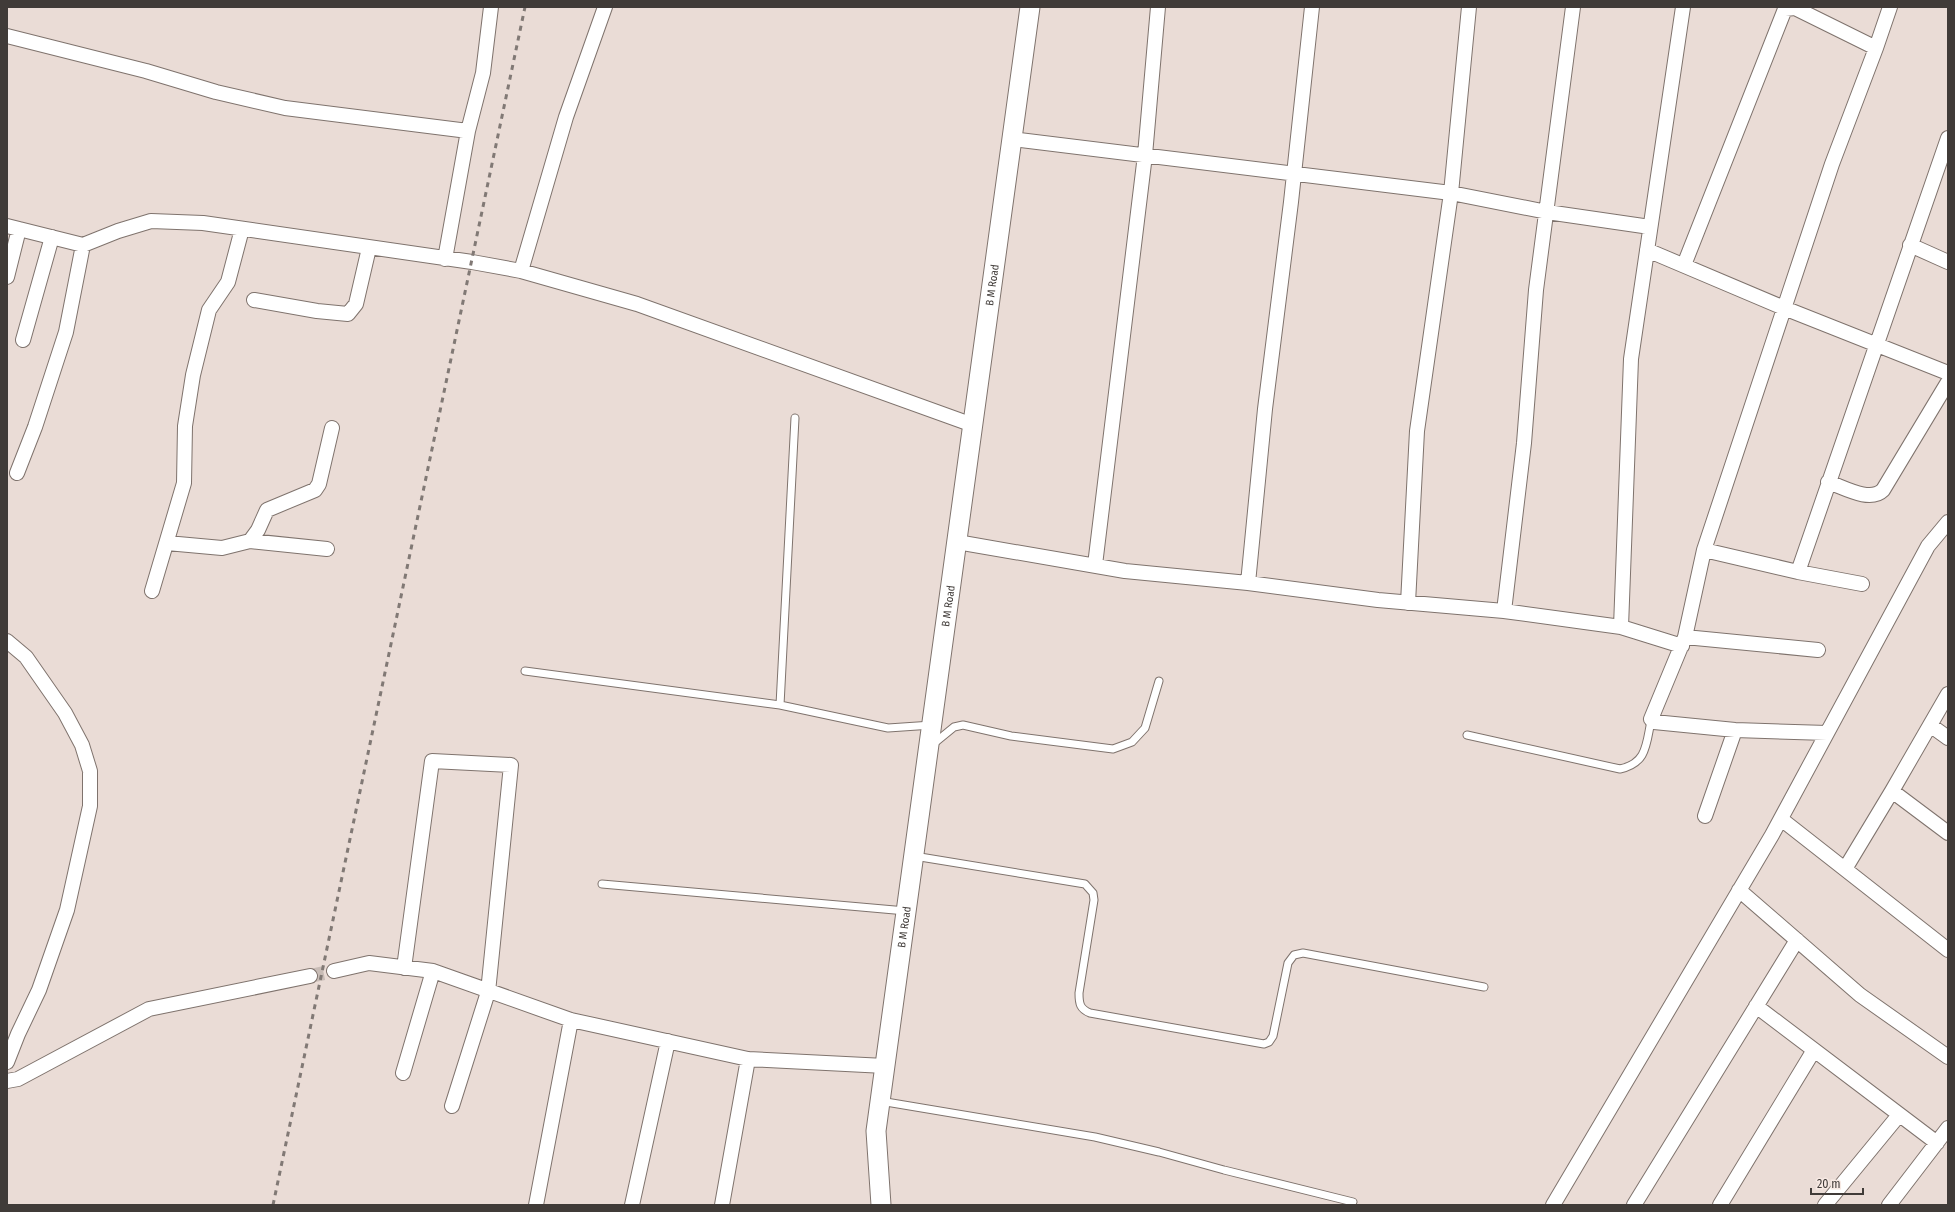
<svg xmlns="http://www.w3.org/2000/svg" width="1955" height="1212" viewBox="0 0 1955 1212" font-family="'Fira Sans Condensed',sans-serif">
<rect width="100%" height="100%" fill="#eadcd6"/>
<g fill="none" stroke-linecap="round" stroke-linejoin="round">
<!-- street-tunnel -->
<path stroke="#c8bcb6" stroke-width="14" stroke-dasharray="14 7" stroke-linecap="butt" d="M 310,976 L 334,971"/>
<defs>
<path id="lane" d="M 525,671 L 780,705 L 888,728 L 932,725
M 780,705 L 795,418
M 1467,735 L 1620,769 C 1647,763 1646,745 1651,721
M 932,745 L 954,727 L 963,725 L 1011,736 L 1113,749 L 1132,742 L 1145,728 L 1159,681
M 914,856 L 1085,884 L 1093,893 L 1094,900 L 1079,993 C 1079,1004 1080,1009 1090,1013 L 1264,1044 L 1269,1042 L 1273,1036 L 1288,963 L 1294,955 L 1303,953 L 1484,987
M 602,884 L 906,911
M 880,1101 L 1095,1137 L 1159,1152 L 1224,1170 L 1353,1202"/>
<path id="street" d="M 7,36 L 146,71 L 216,92 L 285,108 L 468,131
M 1012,139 L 1451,193 L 1547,212 L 1650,227
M 7,226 L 83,245 L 118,231 L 151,221 L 203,223 L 472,262 L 521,271 L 637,304 L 973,425
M 1910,245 L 1948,262
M 1647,250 L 1784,308 L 1948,373
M 445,259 L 468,131 L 483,73 L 491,7
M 1684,265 L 1785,9 L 1795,8 L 1876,48
M 521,271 L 566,117 L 605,7
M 7,277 L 19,229
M 254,300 L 317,311 L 348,314 L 356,304 L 369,248
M 23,340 L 52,237
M 17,473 L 35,427 L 66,332 L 83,245
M 1828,482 C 1843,487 1870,503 1883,490 L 1948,382
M 250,541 L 258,530 L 267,510 L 315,490 L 319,484 L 332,428
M 957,542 L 1125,571 L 1248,583 L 1378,600 L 1504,611 L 1621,627 L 1631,359 L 1683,7
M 167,543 L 222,548 L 250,541 L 327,549
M 1704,550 L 1798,572 L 1862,584
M 1095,565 L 1145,155 L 1158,7
M 1798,572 L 1948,138
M 1248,583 L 1265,409 L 1291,202 L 1312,7
M 152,591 L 184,483 L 185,426 L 193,375 L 209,310 L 228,282 L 242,229
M 1408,603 L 1417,431 L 1451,193 L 1469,7
M 1504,611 L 1524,443 L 1536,290 L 1573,7
M 1621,627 L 1682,646
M 1685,637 L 1704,550 L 1832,164 L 1876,48 L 1890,7
M 7,641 L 26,657 L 65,713 L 82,745 L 90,771 L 90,806 L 67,910 L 39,990 L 18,1034 L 7,1062
M 1818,650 L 1685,637 L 1651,719 L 1654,722 L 1735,730 L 1827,733
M 1930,725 L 1948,738
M 1892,791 L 1948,833
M 1705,816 L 1735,730
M 1781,819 L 1948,950
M 1845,869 L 1892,791 L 1948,694
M 1739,890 L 1860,995 L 1948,1057
M 404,968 L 432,761 L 511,765 L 488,992 L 452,1106
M 334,971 L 369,963 L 433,971 L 571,1020 L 748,1059 L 885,1066
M 1756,1006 L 1937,1143
M 403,1073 L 433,971
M 7,1081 L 18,1079 L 149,1009 L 310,976
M 536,1205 L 571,1020
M 632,1205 L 668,1041
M 722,1205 L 748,1059
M 1553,1205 L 1772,835 L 1928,546 L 1948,522
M 1634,1205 L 1797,940
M 1720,1205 L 1814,1050
M 1825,1205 L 1899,1115
M 1889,1205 L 1948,1128"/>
<g id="secondary">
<path id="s1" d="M 881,1205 L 876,1131 L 1030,7"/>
</g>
</defs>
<!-- lane casing -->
<use href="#lane" stroke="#7f736d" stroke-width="9"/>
<!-- street casing -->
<use href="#street" stroke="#7f736d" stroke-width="16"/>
<!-- secondary casing -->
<use href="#secondary" stroke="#7f736d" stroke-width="21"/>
<!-- lane -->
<use href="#lane" stroke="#fff" stroke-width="7"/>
<!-- street -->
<use href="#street" stroke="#fff" stroke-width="14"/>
<!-- secondary -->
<use href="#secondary" stroke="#fff" stroke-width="19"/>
<!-- rail -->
<path stroke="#817975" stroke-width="3" stroke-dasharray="5 5" stroke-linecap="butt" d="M 273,1205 L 525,7"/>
</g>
<g text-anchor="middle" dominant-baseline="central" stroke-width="3.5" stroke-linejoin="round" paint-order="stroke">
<!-- street labels -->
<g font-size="11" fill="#403b38" stroke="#f7e9e3">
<text stroke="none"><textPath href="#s1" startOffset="928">B M Road</textPath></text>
<text stroke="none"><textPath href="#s1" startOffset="604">B M Road</textPath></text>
<text stroke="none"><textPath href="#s1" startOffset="280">B M Road</textPath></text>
</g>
</g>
<!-- border -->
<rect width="1955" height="1212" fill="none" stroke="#403b38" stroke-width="16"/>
<!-- scale -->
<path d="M1811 1188v6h52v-6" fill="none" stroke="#403b38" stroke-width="2"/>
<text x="1817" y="1188" font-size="12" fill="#403b38" stroke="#f7e9e3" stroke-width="3" paint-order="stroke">20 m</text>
</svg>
